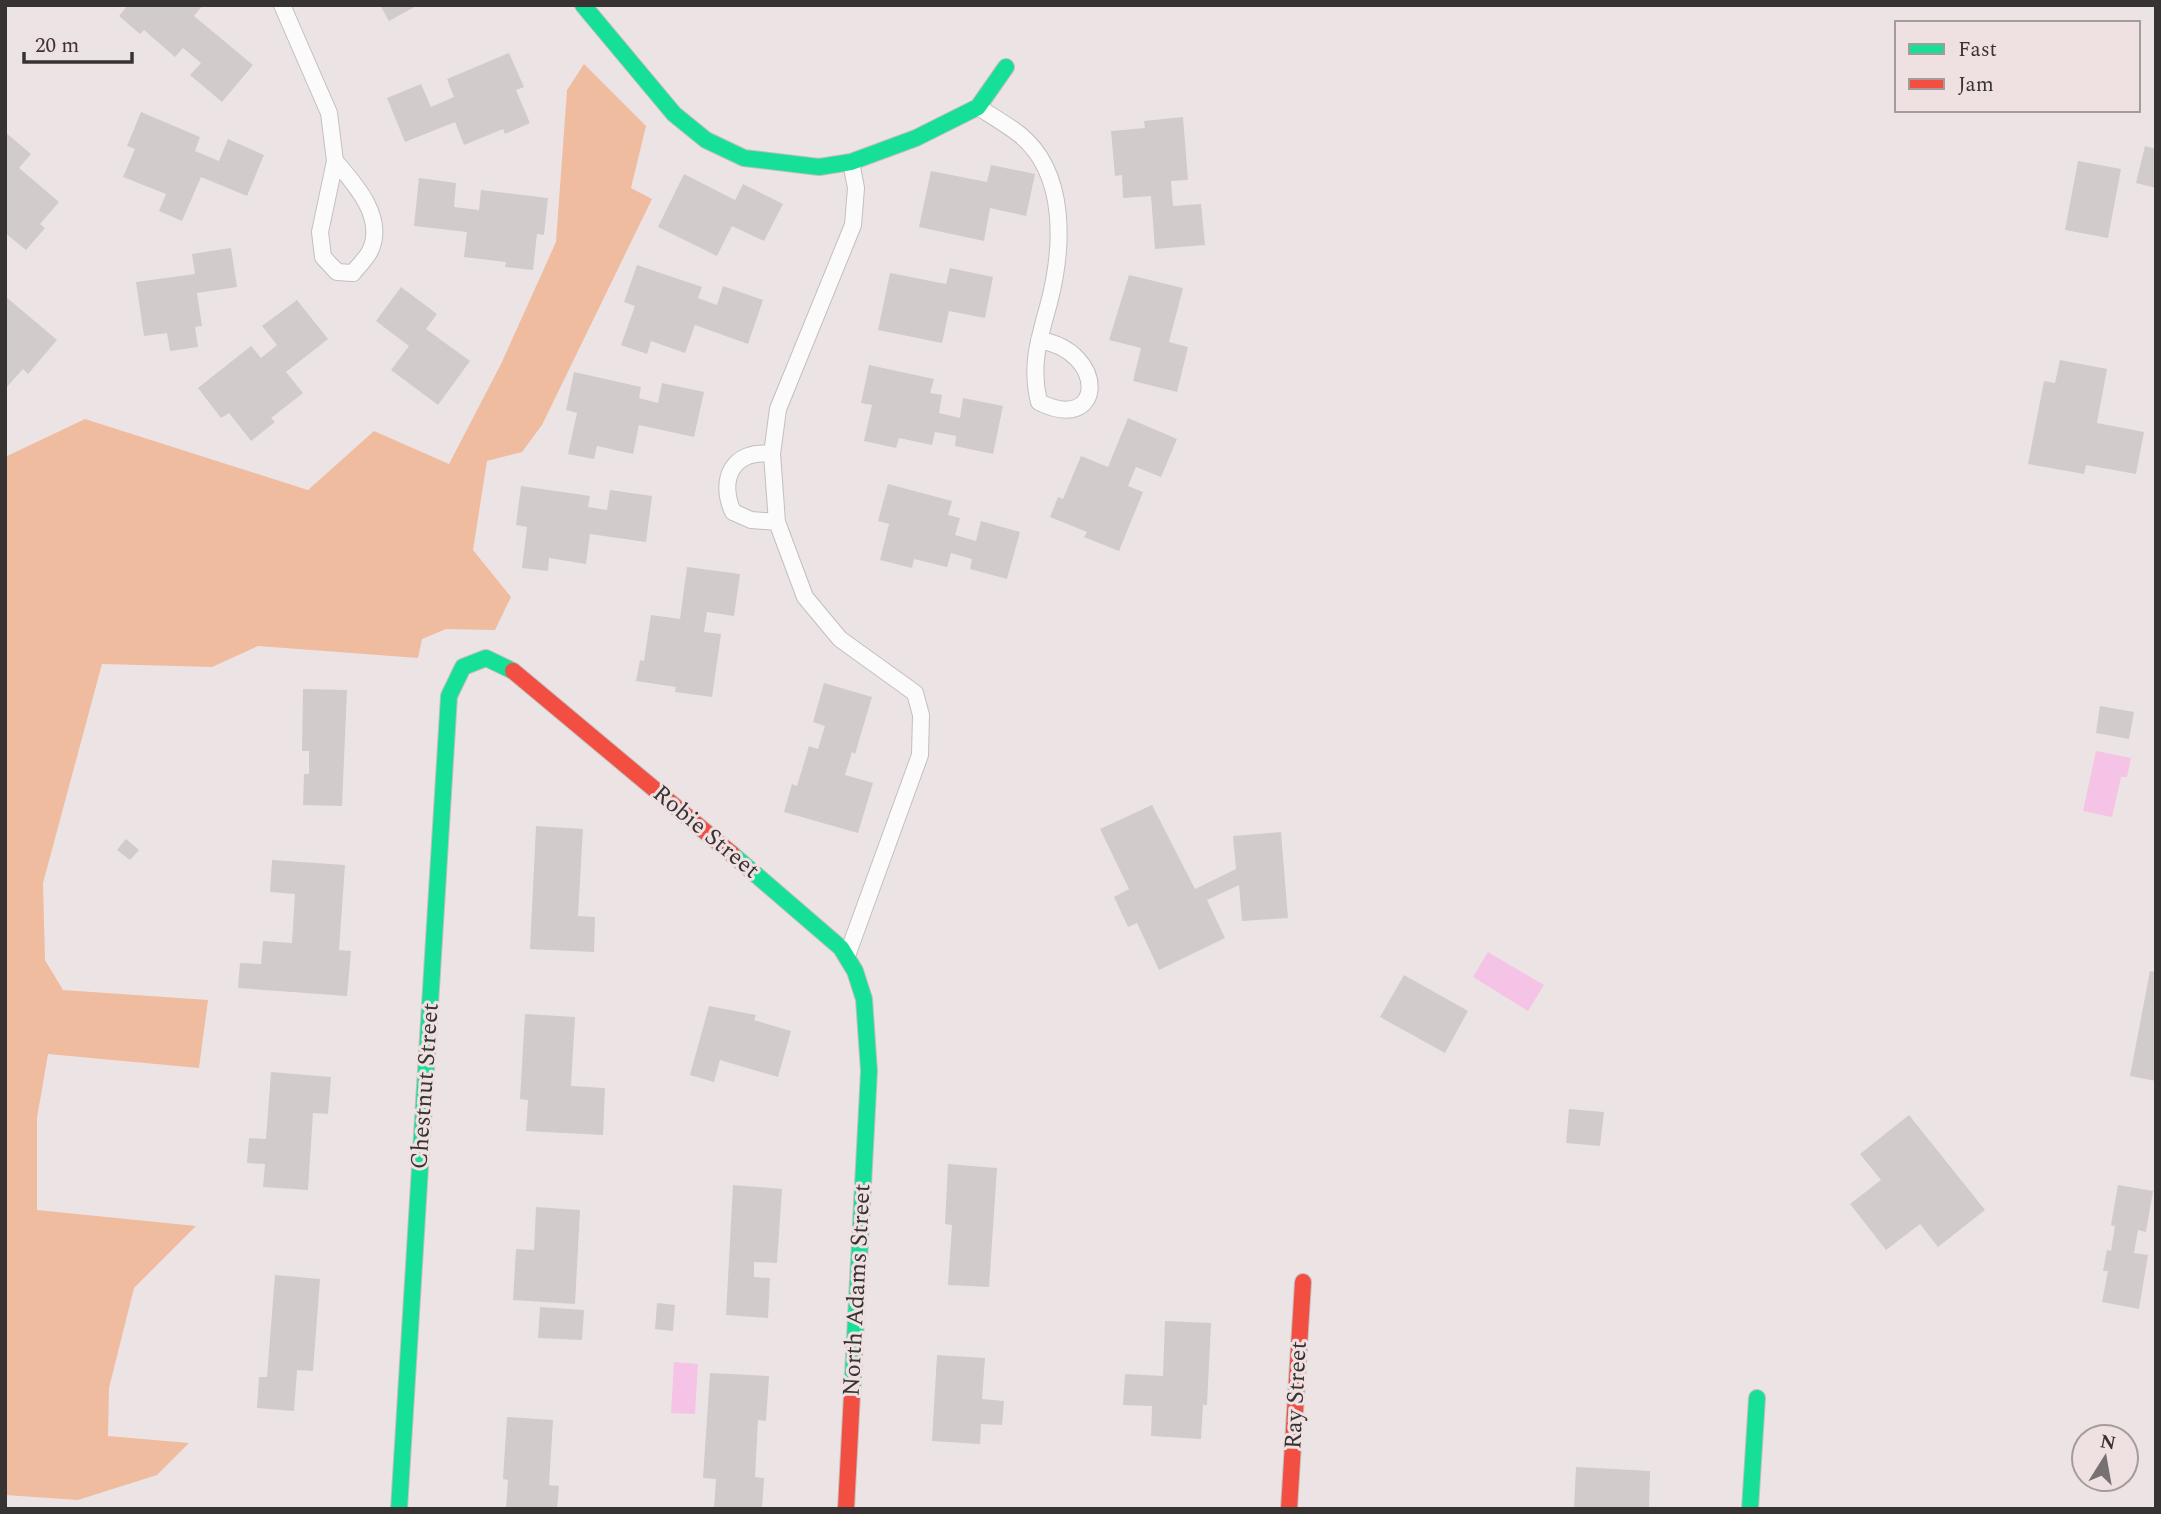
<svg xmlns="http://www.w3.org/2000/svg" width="2161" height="1514" viewBox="0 0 2161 1514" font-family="Spectral,serif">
<rect width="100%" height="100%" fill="#ece4e4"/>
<!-- forest -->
<path fill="#efbca0" d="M 584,64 L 646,126 L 631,188 L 652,199 L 542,425 L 522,452 L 487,461 L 473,550 L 511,597 L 495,630 L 446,629 L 422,639 L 418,658 L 258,646 L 212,667 L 102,664 L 43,883 L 45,960 L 63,990 L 208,1000 L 199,1068 L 48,1054 L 37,1118 L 37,1210 L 196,1226 L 134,1288 L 109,1388 L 108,1436 L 189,1443 L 157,1475 L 78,1500 L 5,1495 L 5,457 L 85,419 L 308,490 L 374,431 L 449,464 L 501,364 L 556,242 L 567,90 Z"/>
<!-- water -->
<path fill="#f4c3e5" d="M 2096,751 L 2131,758 L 2127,777 L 2121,777 L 2112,817 L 2083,811 Z
M 1488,952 L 1544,985 L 1528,1011 L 1473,977 Z
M 674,1362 L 698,1364 L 695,1414 L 671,1413 Z"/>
<!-- building -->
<path fill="#d1cbcc" d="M 128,5 L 203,5 L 194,16 L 253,65 L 222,102 L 190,75 L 201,63 L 183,48 L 175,57 L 144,30 L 140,34 L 119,16 Z
M 380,5 L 418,5 L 389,21 Z
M 509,53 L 524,87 L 516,90 L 530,123 L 505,134 L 503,129 L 464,145 L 455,122 L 405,142 L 387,98 L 421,84 L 431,107 L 454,97 L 447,79 Z
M 141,112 L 200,137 L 195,151 L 219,161 L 228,139 L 264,155 L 247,196 L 201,177 L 182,221 L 159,211 L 166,194 L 123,177 L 135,149 L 127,146 Z
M 1183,117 L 1188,180 L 1171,181 L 1173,206 L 1201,204 L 1205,245 L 1155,249 L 1151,196 L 1123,198 L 1122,175 L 1115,176 L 1111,131 L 1145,128 L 1144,121 Z
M 5,132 L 31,154 L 19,168 L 59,202 L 40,224 L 45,228 L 26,250 L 5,233 Z
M 2145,146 L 2156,149 L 2156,188 L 2136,183 Z
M 2078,161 L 2121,169 L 2108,238 L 2065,230 Z
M 991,165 L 1035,174 L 1026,216 L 990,208 L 984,241 L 919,227 L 931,171 L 987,182 Z
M 684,174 L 735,200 L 743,184 L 783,204 L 764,241 L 732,226 L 717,256 L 658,227 Z
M 419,178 L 456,183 L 454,207 L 479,210 L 481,190 L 548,198 L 544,235 L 537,234 L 533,270 L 505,267 L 506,262 L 464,257 L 467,232 L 414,226 Z
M 231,248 L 237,287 L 197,293 L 202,326 L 195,327 L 198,347 L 170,351 L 167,333 L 144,336 L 136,282 L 195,274 L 192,254 Z
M 637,265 L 702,287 L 698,298 L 717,305 L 723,286 L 763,300 L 748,344 L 695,325 L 685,353 L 651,341 L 647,354 L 621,345 L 635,306 L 624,302 Z
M 950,268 L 993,277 L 985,318 L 949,311 L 942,343 L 878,330 L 890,273 L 946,284 Z
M 1129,275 L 1183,288 L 1169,342 L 1188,347 L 1177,392 L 1133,381 L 1141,348 L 1109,340 Z
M 401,287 L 437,314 L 426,329 L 470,361 L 438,405 L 391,370 L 409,346 L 376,321 Z
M 5,296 L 57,340 L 28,374 L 23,369 L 5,389 Z
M 297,300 L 328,339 L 286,372 L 303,393 L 271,418 L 275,422 L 251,441 L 229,413 L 221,418 L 198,388 L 251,346 L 261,358 L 277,345 L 262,326 Z
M 2060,360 L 2107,369 L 2097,423 L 2144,432 L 2136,474 L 2086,465 L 2084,474 L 2028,464 L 2044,381 L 2055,383 Z
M 869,365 L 934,379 L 930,393 L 942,395 L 939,413 L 960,418 L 963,398 L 1003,406 L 993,454 L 955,446 L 956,436 L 935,432 L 932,445 L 899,438 L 896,448 L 864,441 L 872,405 L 861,403 Z
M 574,372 L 641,387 L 639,398 L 658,403 L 662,383 L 704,392 L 694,437 L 639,425 L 633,454 L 597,446 L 594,459 L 568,454 L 577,413 L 566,410 Z
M 1128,418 L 1177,439 L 1161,477 L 1136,467 L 1128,486 L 1143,492 L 1119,551 L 1084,537 L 1087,532 L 1050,517 L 1058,497 L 1063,499 L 1081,456 L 1108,467 Z
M 888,484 L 952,501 L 948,515 L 960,518 L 955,535 L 976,541 L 981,521 L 1020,532 L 1007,579 L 970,569 L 972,559 L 951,553 L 947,567 L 914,559 L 912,568 L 880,560 L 889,524 L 878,521 Z
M 521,486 L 590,496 L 588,507 L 607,510 L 610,490 L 652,496 L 646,542 L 590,534 L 586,564 L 549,558 L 548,571 L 522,568 L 527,527 L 516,525 Z
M 687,567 L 740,574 L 734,616 L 707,612 L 704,632 L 721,634 L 712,697 L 675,692 L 676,687 L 636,681 L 640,660 L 644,661 L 651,615 L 680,619 Z
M 824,683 L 872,697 L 855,754 L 852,752 L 845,775 L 873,783 L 858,833 L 784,812 L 792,784 L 797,786 L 809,746 L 818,749 L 825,726 L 813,722 Z
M 303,689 L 347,690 L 342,806 L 303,805 L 304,774 L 309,774 L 309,751 L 302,751 Z
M 2100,706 L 2134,712 L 2129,739 L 2096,733 Z
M 1152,805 L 1195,889 L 1236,869 L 1233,836 L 1281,832 L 1288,918 L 1242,921 L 1239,885 L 1207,900 L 1225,938 L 1159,970 L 1137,923 L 1128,927 L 1114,897 L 1129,889 L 1100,829 Z
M 536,826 L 583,829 L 578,916 L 595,917 L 594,952 L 530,949 Z
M 126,839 L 139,850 L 130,860 L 117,850 Z
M 272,860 L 345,865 L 339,950 L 351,951 L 347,996 L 238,988 L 240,963 L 261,964 L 263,941 L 292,943 L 295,894 L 270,892 Z
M 2150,971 L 2156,972 L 2156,1081 L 2130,1076 Z
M 1404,975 L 1468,1011 L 1445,1053 L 1380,1017 Z
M 709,1006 L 756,1015 L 754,1020 L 791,1031 L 778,1077 L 720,1060 L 714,1082 L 690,1075 Z
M 525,1014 L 575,1017 L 571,1086 L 605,1088 L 603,1135 L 526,1131 L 528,1100 L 520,1099 Z
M 271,1072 L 331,1077 L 328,1114 L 313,1113 L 308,1190 L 263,1187 L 265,1164 L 247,1163 L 249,1138 L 266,1139 Z
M 1569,1109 L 1604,1112 L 1600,1146 L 1566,1143 Z
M 1909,1115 L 1985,1210 L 1938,1247 L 1920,1224 L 1886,1250 L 1850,1204 L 1881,1180 L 1860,1154 Z
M 948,1164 L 997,1168 L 989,1287 L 948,1285 L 952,1225 L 945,1224 Z
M 733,1185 L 782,1189 L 777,1263 L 754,1262 L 754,1277 L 770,1278 L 768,1318 L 726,1315 Z
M 2118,1185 L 2153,1191 L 2146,1232 L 2138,1230 L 2134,1253 L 2148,1255 L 2139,1309 L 2102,1302 L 2108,1271 L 2103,1271 L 2107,1250 L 2111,1251 L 2115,1226 L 2111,1225 Z
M 536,1207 L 580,1210 L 575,1304 L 513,1300 L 516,1249 L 534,1250 Z
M 275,1275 L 320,1279 L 313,1371 L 297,1370 L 294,1411 L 257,1408 L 259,1377 L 267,1377 Z
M 657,1303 L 675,1305 L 673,1331 L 655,1329 Z
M 540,1307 L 584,1310 L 582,1340 L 538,1338 Z
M 1165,1321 L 1211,1323 L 1207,1405 L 1203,1405 L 1201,1439 L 1151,1436 L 1152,1406 L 1123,1405 L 1125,1374 L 1163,1376 Z
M 937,1355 L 985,1358 L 982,1399 L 1004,1401 L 1002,1425 L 981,1424 L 980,1444 L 932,1441 Z
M 710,1373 L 769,1376 L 766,1421 L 758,1420 L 755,1477 L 764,1478 L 762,1509 L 714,1509 L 716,1479 L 703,1478 Z
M 507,1417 L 553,1420 L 549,1485 L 559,1486 L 557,1509 L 506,1509 L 508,1480 L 503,1479 Z
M 1576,1467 L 1650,1471 L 1649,1509 L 1574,1509 Z"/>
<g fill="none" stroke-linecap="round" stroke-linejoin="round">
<defs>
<path id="lane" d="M 282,5 L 329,113 L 335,161 L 320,232 L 323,257 L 337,272 L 353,273 C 358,266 366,259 370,251 C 386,218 355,184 335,161
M 978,107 C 992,116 1006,124 1019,134 C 1068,173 1063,249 1049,303 C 1039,339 1030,366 1039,402 C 1105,435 1108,351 1039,340
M 772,454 C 733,449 718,479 733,512 L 751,520 L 777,522
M 848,953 L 920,755 L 921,715 L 915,693 L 840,639 L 805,597 L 777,522 L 772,454 L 778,409 L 853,225 L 856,188 L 851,162"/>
<path id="fast" d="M 583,5 L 674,114 L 706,140 L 744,158 L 819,167 L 851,162 L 916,138 L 978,107 L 1006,67
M 732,854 L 841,948 L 855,971 L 864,999 L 869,1071 L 852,1394
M 399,1509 L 449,696 L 463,667 L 486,658 L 513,671
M 1750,1509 L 1757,1398"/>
<path id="jam" d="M 513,671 L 732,854
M 846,1509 L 852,1394
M 1289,1509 L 1303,1282"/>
</defs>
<!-- lane casing -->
<use href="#lane" stroke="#c4bebe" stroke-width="18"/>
<!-- fast casing -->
<use href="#fast" stroke="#c4bebe" stroke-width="18"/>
<!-- jam casing -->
<use href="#jam" stroke="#c4bebe" stroke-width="18"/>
<!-- lane -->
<use href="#lane" stroke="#fcfbfb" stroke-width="16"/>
<!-- fast -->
<use href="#fast" stroke="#16e098" stroke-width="16"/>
<!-- jam -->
<use href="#jam" stroke="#f24e42" stroke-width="16"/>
</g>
<g text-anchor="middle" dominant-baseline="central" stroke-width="6" stroke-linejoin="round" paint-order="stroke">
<!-- street labels -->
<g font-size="24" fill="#383333" stroke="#efe0e1">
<text transform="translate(706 832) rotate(40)">Robie Street</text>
<text transform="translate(425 1086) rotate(-86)">Chestnut Street</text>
<text transform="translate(857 1290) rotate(-87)">North Adams Street</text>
<text transform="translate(1296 1395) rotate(-87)">Ray Street</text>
</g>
</g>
<!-- border -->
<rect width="2161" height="1514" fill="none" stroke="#383333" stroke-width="14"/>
<!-- legend -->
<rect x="1895" y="21" width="245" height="91" fill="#efe0e1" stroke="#a69b9b" stroke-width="2"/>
<rect x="1909" y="44" width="35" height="10" fill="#16e098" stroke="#a69b9b" stroke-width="2"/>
<text x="1958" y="56" font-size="21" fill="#383333">Fast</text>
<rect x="1909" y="79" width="35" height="10" fill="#f24e42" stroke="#a69b9b" stroke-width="2"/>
<text x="1958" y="91" font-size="21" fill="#383333">Jam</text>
<!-- north arrow -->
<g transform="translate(2105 1458) rotate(11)"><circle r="33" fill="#efe0e1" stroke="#a69b9b" stroke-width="2"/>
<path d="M0-5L12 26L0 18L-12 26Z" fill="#777171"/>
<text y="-10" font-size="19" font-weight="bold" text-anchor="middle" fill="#383333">N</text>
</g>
<!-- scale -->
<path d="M24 52v10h108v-10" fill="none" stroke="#383333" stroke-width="3.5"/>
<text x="35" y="52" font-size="21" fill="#383333" stroke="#efe0e1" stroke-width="5" paint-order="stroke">20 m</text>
</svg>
